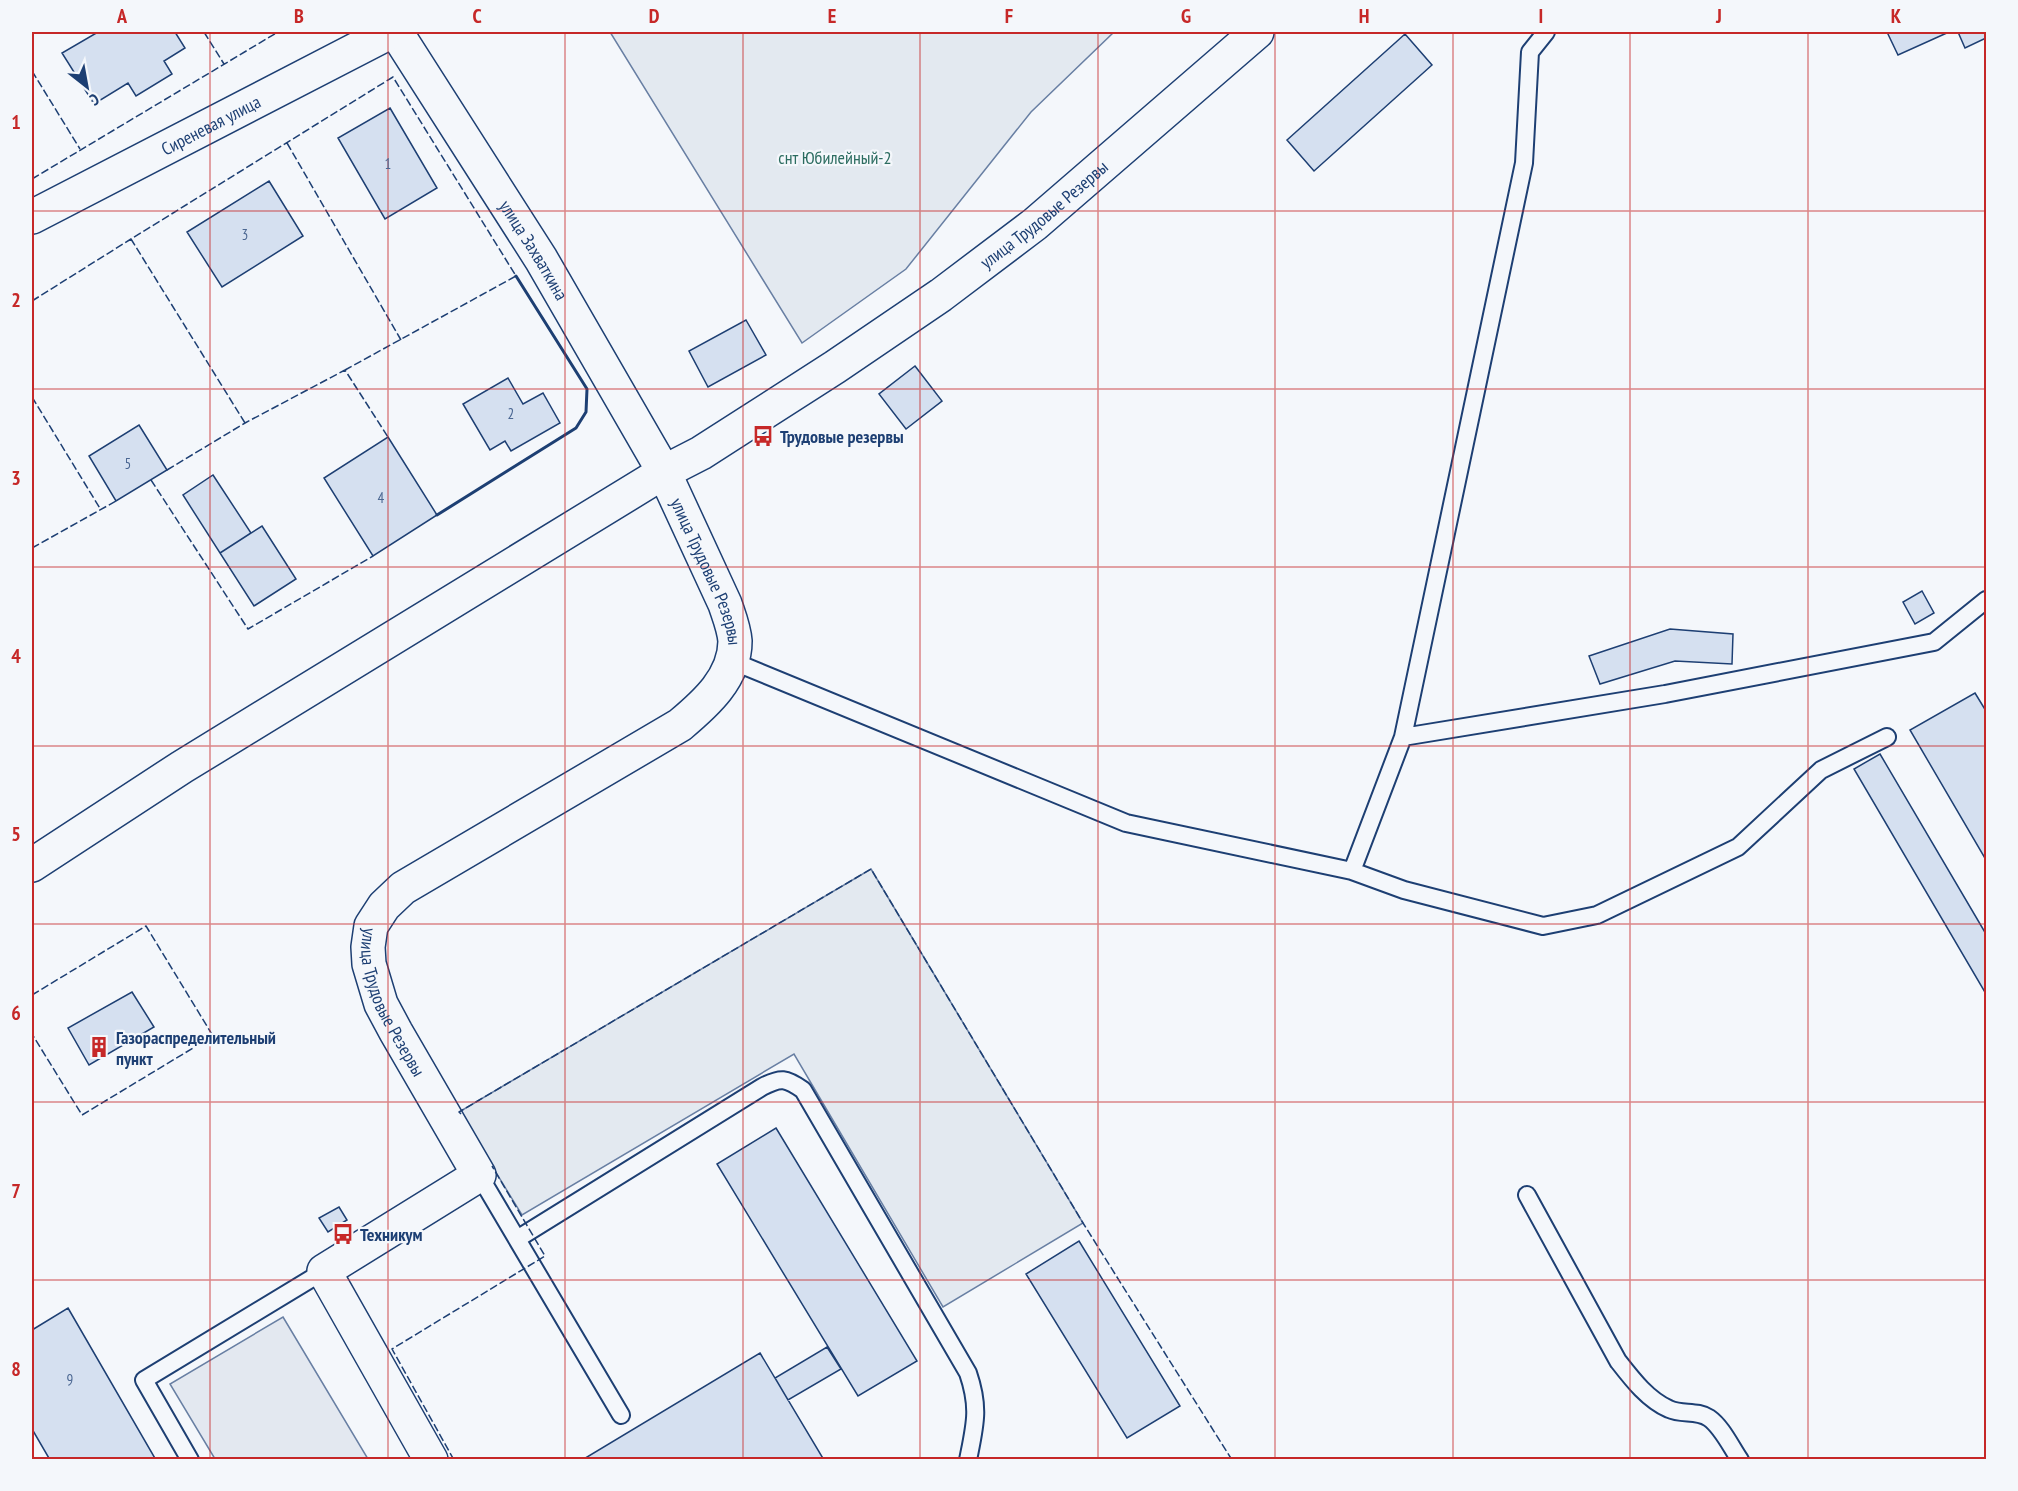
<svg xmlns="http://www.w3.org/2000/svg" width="2018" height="1491" viewBox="0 0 2018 1491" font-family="'PT Sans Narrow',sans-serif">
<rect width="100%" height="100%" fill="#f4f7fb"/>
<!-- green -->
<path fill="#e3e9f0" stroke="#687fa3" stroke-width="1.5" d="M 610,32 L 1114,32 L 1031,112 L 906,269 L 802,343 Z
M 871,869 L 1083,1223 L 943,1307 L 794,1054 L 522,1215 L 459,1112 Z"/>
<!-- parking -->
<path fill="#e3e8f0" stroke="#687fa3" stroke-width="1.5" d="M 283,1317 L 368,1459 L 215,1459 L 170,1384 Z"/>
<!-- building -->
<path fill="#d5e0f0" stroke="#1d3f73" stroke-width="1.5" d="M 98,32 L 175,32 L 185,48 L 164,61 L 172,74 L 136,96 L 128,83 L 94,104 L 62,53 Z
M 1887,32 L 1949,32 L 1898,55 Z
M 1958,32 L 1986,32 L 1986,38 L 1965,48 Z
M 1405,34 L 1432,65 L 1314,171 L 1287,140 Z
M 390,108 L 437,188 L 385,219 L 338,138 Z
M 269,181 L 303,236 L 222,287 L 187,232 Z
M 746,320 L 766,355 L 708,387 L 689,351 Z
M 915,366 L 942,401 L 906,429 L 879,394 Z
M 508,378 L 523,404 L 543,393 L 560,423 L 511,451 L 505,441 L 490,450 L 463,404 Z
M 139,425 L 167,470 L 116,501 L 89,456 Z
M 388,437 L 437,515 L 373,556 L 324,478 Z
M 213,475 L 251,533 L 220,553 L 183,495 Z
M 262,526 L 296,579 L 254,606 L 220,553 Z
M 1922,591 L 1934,613 L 1915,624 L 1903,602 Z
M 1670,629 L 1733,634 L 1732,664 L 1675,661 L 1600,684 L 1589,656 Z
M 1975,693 L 1986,711 L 1986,860 L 1910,730 Z
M 1880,754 L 1986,934 L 1986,994 L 1854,769 Z
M 132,992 L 154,1027 L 89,1065 L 68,1028 Z
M 776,1128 L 917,1361 L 858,1396 L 717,1164 Z
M 339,1207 L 347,1220 L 328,1232 L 319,1218 Z
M 1079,1241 L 1180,1406 L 1127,1438 L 1026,1274 Z
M 68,1308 L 156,1460 L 50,1460 L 32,1429 L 32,1330 Z
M 827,1347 L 841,1369 L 788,1400 L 775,1378 Z
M 760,1353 L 824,1460 L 582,1460 Z"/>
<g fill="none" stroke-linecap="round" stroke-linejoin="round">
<defs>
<path id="lane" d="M 732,661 L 1126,823 L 1352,871 L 1404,890 L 1543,926 L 1597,915 L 1738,847 L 1821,770 L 1887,737
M 1403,737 L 1665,694 L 1934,642 L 1986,600
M 1352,871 L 1403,737 L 1524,163 L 1530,52 L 1546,32
M 479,1175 L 621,1415
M 1527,1195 L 1618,1361 C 1632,1379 1648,1400 1669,1409 C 1682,1415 1697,1410 1709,1418 C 1722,1427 1731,1447 1740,1460
M 517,1239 L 762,1087 C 781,1077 786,1078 803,1090 L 968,1373 C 980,1408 975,1425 968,1460
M 190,1460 L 144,1380 L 324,1271"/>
<g id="street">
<path id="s1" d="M 396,32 L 541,259 L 664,472 L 725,604 C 729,616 734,628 735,641 C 735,678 705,704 680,725 L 403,888 L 384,906 L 371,926 L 368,947 L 369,964 L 381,1004 L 396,1032 L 479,1175 L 324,1271 L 431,1460"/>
<path id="s2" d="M 32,217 L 390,32"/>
<path id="s3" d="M 32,865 L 182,767 L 664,472 L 701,453 L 835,367 L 941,295 L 1035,224 L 1257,32"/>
</g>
</defs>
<!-- lane casing -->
<use href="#lane" stroke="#1d3f73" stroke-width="20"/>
<!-- street casing -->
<use href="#street" stroke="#1d3f73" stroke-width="36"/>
<!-- lane -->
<use href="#lane" stroke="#f4f7fb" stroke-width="16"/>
<!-- street -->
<use href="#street" stroke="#f4f7fb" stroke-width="33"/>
<!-- fence -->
<path stroke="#1d3f73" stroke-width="1.5" stroke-dasharray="8 3" stroke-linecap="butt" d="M 204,32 L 224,64
M 32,71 L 80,149
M 287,143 L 401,340
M 32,179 L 278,32
M 32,301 L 131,239
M 32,397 L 101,510
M 245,423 L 131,239 L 393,77 L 516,276 L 345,370
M 167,470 L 245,423 L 345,370 L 388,437
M 151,480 L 248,629 L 373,556
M 32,548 L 116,501
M 32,995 L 146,926 L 213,1036 L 82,1115 L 32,1034
M 461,1114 L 459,1112 L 871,869 L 1083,1223 L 1232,1460
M 454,1460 L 392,1349 L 545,1256 L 492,1166"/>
<!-- wall -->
<path stroke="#1d3f73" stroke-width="3" d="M 437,515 L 576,428 L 586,412 L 587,389 L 516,276"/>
</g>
<!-- grid -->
<path fill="none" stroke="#c62828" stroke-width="1.5" stroke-opacity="0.55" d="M 210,32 L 210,1460M 388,32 L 388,1460M 565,32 L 565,1460M 743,32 L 743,1460M 920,32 L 920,1460M 1098,32 L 1098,1460M 1275,32 L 1275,1460M 1453,32 L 1453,1460M 1630,32 L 1630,1460M 1808,32 L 1808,1460M 32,211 L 1986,211M 32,389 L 1986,389M 32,567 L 1986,567M 32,746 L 1986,746M 32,924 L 1986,924M 32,1102 L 1986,1102M 32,1280 L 1986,1280"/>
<!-- icons -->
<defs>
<symbol id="bus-bare" viewBox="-9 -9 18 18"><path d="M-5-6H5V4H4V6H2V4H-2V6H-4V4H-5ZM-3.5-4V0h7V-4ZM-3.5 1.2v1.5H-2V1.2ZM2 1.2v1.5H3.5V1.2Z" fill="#c62828" stroke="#f4f7fb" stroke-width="2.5" paint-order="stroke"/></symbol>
<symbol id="building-bare" viewBox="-9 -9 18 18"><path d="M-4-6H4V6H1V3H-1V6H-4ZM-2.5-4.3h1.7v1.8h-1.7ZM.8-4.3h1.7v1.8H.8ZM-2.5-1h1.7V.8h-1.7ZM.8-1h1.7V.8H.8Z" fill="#c62828" stroke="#f4f7fb" stroke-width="2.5" paint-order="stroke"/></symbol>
</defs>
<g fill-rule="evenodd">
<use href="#bus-bare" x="748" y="421" width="30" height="30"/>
<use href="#building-bare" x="84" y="1032" width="30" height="30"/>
<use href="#bus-bare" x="328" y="1219" width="30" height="30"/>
</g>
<g text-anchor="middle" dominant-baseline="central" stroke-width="4.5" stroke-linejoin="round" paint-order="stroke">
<!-- number labels -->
<g font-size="15" fill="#4b6792">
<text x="388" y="163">1</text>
<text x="245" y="234">3</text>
<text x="511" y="413">2</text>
<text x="128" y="463">5</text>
<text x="381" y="497">4</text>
<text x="70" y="1379">9</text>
</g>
<!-- street labels -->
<g font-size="18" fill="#1d3f73" stroke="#f4f7fb">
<text stroke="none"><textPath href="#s2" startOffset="201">Сиреневая улица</textPath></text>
<text stroke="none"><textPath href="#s3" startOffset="1204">улица Трудовые Резервы</textPath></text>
<text stroke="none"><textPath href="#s1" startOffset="258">улица Захваткина</textPath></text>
<text stroke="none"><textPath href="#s1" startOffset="624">улица Трудовые Резервы</textPath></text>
<text stroke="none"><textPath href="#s1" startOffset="1256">улица Трудовые Резервы</textPath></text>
</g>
<!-- park labels -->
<g font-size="18" fill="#2c6c60" stroke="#f4f7fb">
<text x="835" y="157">снт Юбилейный-2</text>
</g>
<!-- poi labels -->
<g font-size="18" font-weight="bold" fill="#1d3f73" stroke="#f4f7fb" text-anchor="start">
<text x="780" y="436">Трудовые резервы</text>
<text x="116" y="1037">Газораспределительный<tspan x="116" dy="21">пункт</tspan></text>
<text x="360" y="1234">Техникум</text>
</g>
</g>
<!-- border -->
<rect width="2018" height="1491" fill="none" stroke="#f4f7fb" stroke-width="66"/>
<!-- north arrow -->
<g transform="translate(87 87) rotate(149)" stroke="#f4f7fb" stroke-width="4.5" paint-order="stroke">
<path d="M0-4.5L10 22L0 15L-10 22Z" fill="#1d3f73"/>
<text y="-9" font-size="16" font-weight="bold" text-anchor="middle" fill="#1d3f73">С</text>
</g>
<rect x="33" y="33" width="1952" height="1425" fill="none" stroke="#c62828" stroke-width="2"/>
<g font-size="20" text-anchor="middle" font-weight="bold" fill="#c62828">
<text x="122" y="23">A</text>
<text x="299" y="23">B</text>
<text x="477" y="23">C</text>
<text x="654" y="23">D</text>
<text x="832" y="23">E</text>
<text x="1009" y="23">F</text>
<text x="1186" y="23">G</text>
<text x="1364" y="23">H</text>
<text x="1541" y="23">I</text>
<text x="1719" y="23">J</text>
<text x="1896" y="23">K</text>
<text x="16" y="129">1</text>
<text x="16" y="307">2</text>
<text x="16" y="485">3</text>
<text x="16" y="663">4</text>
<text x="16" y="841">5</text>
<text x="16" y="1020">6</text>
<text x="16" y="1198">7</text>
<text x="16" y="1376">8</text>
</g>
</svg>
